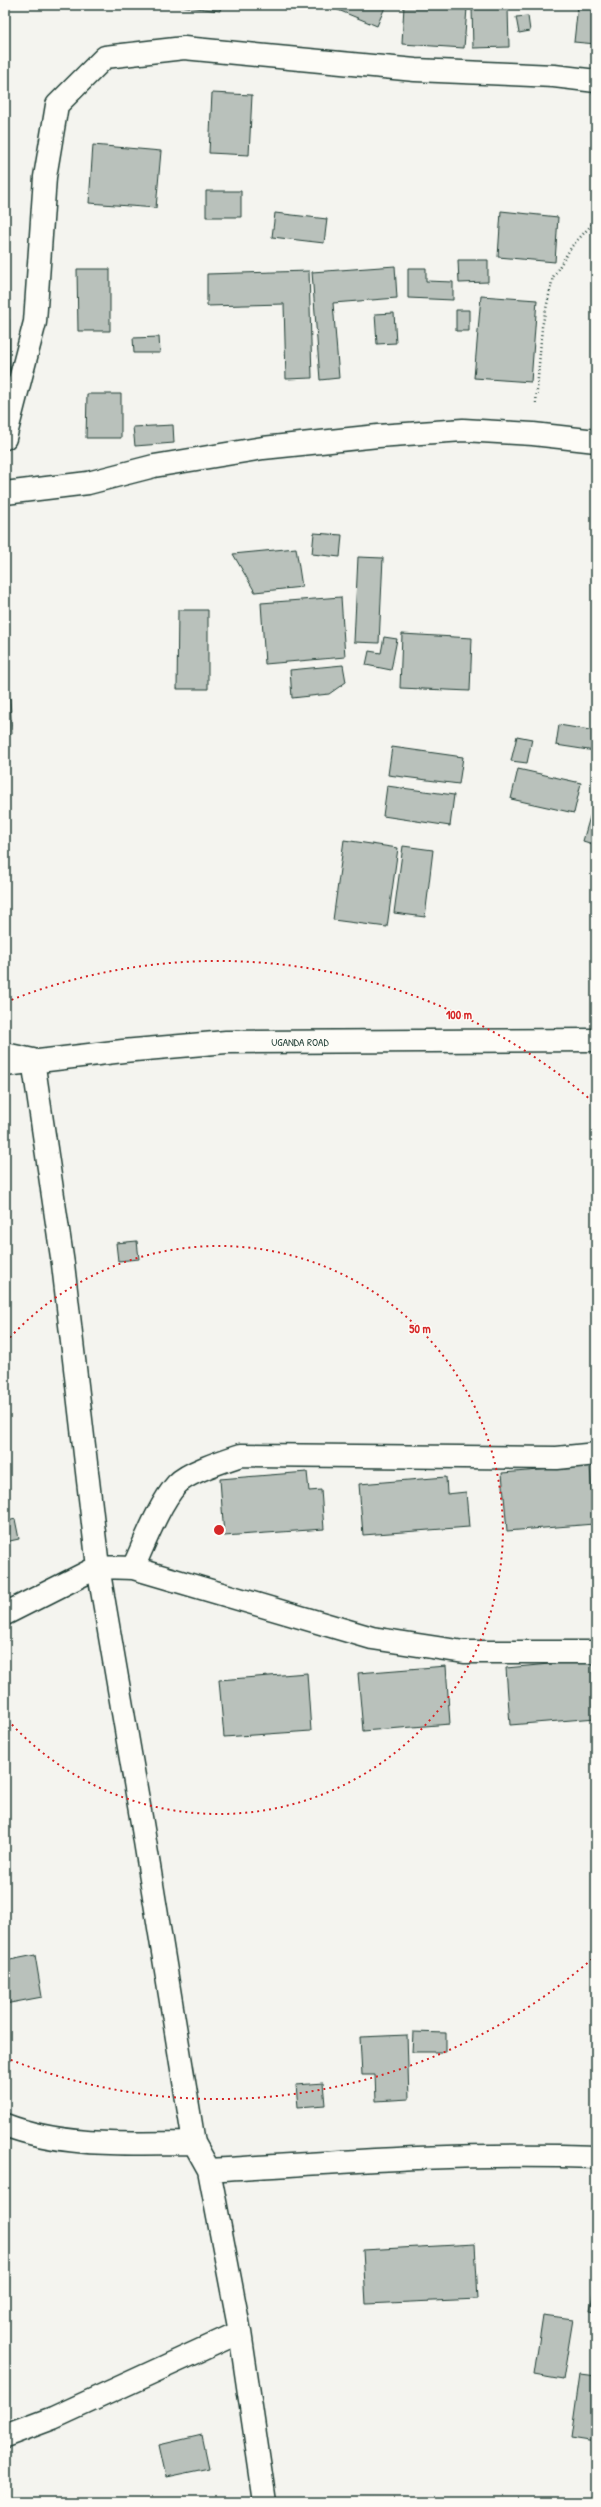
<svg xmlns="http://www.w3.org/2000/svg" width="601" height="2507" viewBox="0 0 601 2507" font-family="'Patrick Hand',sans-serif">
<rect width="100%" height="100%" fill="#f4f4ef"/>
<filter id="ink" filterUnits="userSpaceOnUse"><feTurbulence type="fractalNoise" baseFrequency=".025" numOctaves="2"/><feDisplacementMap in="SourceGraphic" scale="8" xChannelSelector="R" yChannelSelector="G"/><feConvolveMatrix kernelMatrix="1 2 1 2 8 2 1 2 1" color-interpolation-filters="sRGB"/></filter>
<g filter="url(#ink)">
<!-- building -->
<path fill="#b9c1bb" stroke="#1f3d34" d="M 173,5 L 221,5 L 220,11 Z
M 326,5 L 386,5 L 377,26 Z
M 404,5 L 467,8 L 464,48 L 402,44 Z
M 578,5 L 596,5 L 596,44 L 574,42 Z
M 472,8 L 508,8 L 509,47 L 473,48 Z
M 528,16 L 530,31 L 519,33 L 516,17 Z
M 212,93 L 252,95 L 249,155 L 209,153 Z
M 5,100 L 7,100 L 8,126 L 5,126 Z
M 93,145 L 161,151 L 156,208 L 89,203 Z
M 206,191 L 241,191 L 241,217 L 206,217 Z
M 501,211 L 558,217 L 555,262 L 498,257 Z
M 275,213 L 327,219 L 324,243 L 272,237 Z
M 458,260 L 488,260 L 488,282 L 459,283 Z
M 395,266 L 397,298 L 333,303 L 339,378 L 320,380 L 312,272 Z
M 408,268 L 426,268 L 426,281 L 453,282 L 453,300 L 408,298 Z
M 77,269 L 110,269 L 110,331 L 78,331 Z
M 309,271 L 312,378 L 286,379 L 284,304 L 207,306 L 207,274 Z
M 481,296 L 537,300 L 531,382 L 474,378 Z
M 456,310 L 469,310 L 469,331 L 456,331 Z
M 394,313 L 396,343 L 377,344 L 375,314 Z
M 5,319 L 9,319 L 10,407 L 5,407 Z
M 159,337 L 160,353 L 134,353 L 133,338 Z
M 87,394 L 121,394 L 121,438 L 86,438 Z
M 173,425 L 174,443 L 135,446 L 133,427 Z
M 314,533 L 342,535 L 340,557 L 312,554 Z
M 296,548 L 302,587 L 255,592 L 233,554 Z
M 358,557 L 383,558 L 379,643 L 354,642 Z
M 341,597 L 345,657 L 265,664 L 261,603 Z
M 178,610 L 208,610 L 208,689 L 177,689 Z
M 402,634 L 472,638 L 470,691 L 400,688 Z
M 384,637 L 397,639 L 391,670 L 366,665 L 369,651 L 381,653 Z
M 343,665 L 346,682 L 329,694 L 292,698 L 290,670 Z
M 5,698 L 10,698 L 12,734 L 5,735 Z
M 559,725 L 596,731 L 595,751 L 556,745 Z
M 517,736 L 532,739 L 527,763 L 511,761 Z
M 392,747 L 463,757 L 459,784 L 388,775 Z
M 518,769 L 581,783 L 574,813 L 511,799 Z
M 387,786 L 454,795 L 450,826 L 383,816 Z
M 591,813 L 596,814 L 596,845 L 583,841 Z
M 344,840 L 398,848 L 387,927 L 333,920 Z
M 403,846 L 433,850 L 425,917 L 394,913 Z
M 137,1241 L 139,1259 L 118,1261 L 116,1243 Z
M 590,1466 L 594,1524 L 507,1531 L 502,1473 Z
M 307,1472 L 309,1491 L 321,1490 L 324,1529 L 224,1536 L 220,1479 Z
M 446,1477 L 447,1494 L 466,1492 L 469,1527 L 363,1535 L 359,1484 Z
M 15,1519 L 19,1539 L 5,1542 L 5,1522 Z
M 593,1660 L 596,1718 L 510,1725 L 506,1668 Z
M 446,1666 L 450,1724 L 363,1731 L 358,1673 Z
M 307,1673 L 311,1731 L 224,1737 L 219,1680 Z
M 35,1955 L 42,1997 L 5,2004 L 5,1961 Z
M 413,2032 L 446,2033 L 446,2052 L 412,2052 Z
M 407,2035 L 409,2099 L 376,2101 L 375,2075 L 362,2075 L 360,2037 Z
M 323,2083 L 325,2105 L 298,2107 L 296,2085 Z
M 475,2244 L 478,2299 L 366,2304 L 363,2250 Z
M 596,2279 L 596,2312 L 590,2311 Z
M 543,2315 L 573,2319 L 563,2380 L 534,2375 Z
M 580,2374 L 596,2376 L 596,2442 L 571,2438 Z
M 202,2435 L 209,2468 L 166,2477 L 159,2445 Z"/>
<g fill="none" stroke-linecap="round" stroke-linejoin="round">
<defs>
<path id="minor" d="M 5,438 L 35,322 L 45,177 L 57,105 L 105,57 L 184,48 L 415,70 L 554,76 L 596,81
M 5,493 L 88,483 L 154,466 L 263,448 L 378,436 L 463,430 L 533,434 L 596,441
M 5,1054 L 33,1060 L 63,1264 L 98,1567 L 142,1823 L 194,2143 L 209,2170 L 240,2332 L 265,2502
M 133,1568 C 144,1544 159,1504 177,1484 C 188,1472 226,1460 241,1455 L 557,1458 L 596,1454
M 5,1614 L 98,1567 L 133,1568 L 372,1638 L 464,1652 L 596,1652
M 5,2125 C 65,2148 132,2143 194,2143
M 209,2170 C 338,2162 467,2152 596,2157
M 5,2436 L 53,2418 L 240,2332"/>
<path id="major" d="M 5,1065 L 123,1051 L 226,1042 L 596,1040"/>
</defs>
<!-- minor casing -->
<use href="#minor" stroke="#1f3d34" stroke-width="25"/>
<!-- major casing -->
<use href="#major" stroke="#1f3d34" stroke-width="25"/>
<!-- path -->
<path stroke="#1f3d34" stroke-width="2.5" stroke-dasharray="1 3" stroke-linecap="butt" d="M 536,403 L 542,327 L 553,277 L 572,246 L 596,220"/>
<!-- minor -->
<use href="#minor" stroke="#fdfcf7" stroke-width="22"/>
<!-- major -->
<use href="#major" stroke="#fdfcf7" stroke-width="22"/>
</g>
</g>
<!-- distance rings -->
<g fill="none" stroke="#d62828" stroke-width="2" stroke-dasharray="2 4">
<path d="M6 1342A284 284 0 1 1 6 1718"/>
<path d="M592 1959A569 569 0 0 1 6 2058M6 1002A569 569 0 0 1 592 1101"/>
</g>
<g text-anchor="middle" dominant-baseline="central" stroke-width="3" stroke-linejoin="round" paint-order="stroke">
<!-- street labels -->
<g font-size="11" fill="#1f3d34" stroke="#fdfcf7">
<text x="300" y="1042">UGANDA ROAD</text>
</g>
</g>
<circle cx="219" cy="1530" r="6" fill="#d62828" stroke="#fdfcf7" stroke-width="2"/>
<g font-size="12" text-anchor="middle" font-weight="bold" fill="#d62828" stroke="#fdfcf7" stroke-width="3" stroke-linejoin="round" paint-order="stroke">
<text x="459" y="1019">100 m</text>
<text x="420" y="1333">50 m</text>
</g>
<!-- margin -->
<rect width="601" height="2507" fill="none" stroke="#fdfcf7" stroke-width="20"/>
<rect x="10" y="10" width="581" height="2487" fill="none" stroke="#1f3d34" stroke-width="1.5" filter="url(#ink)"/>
</svg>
